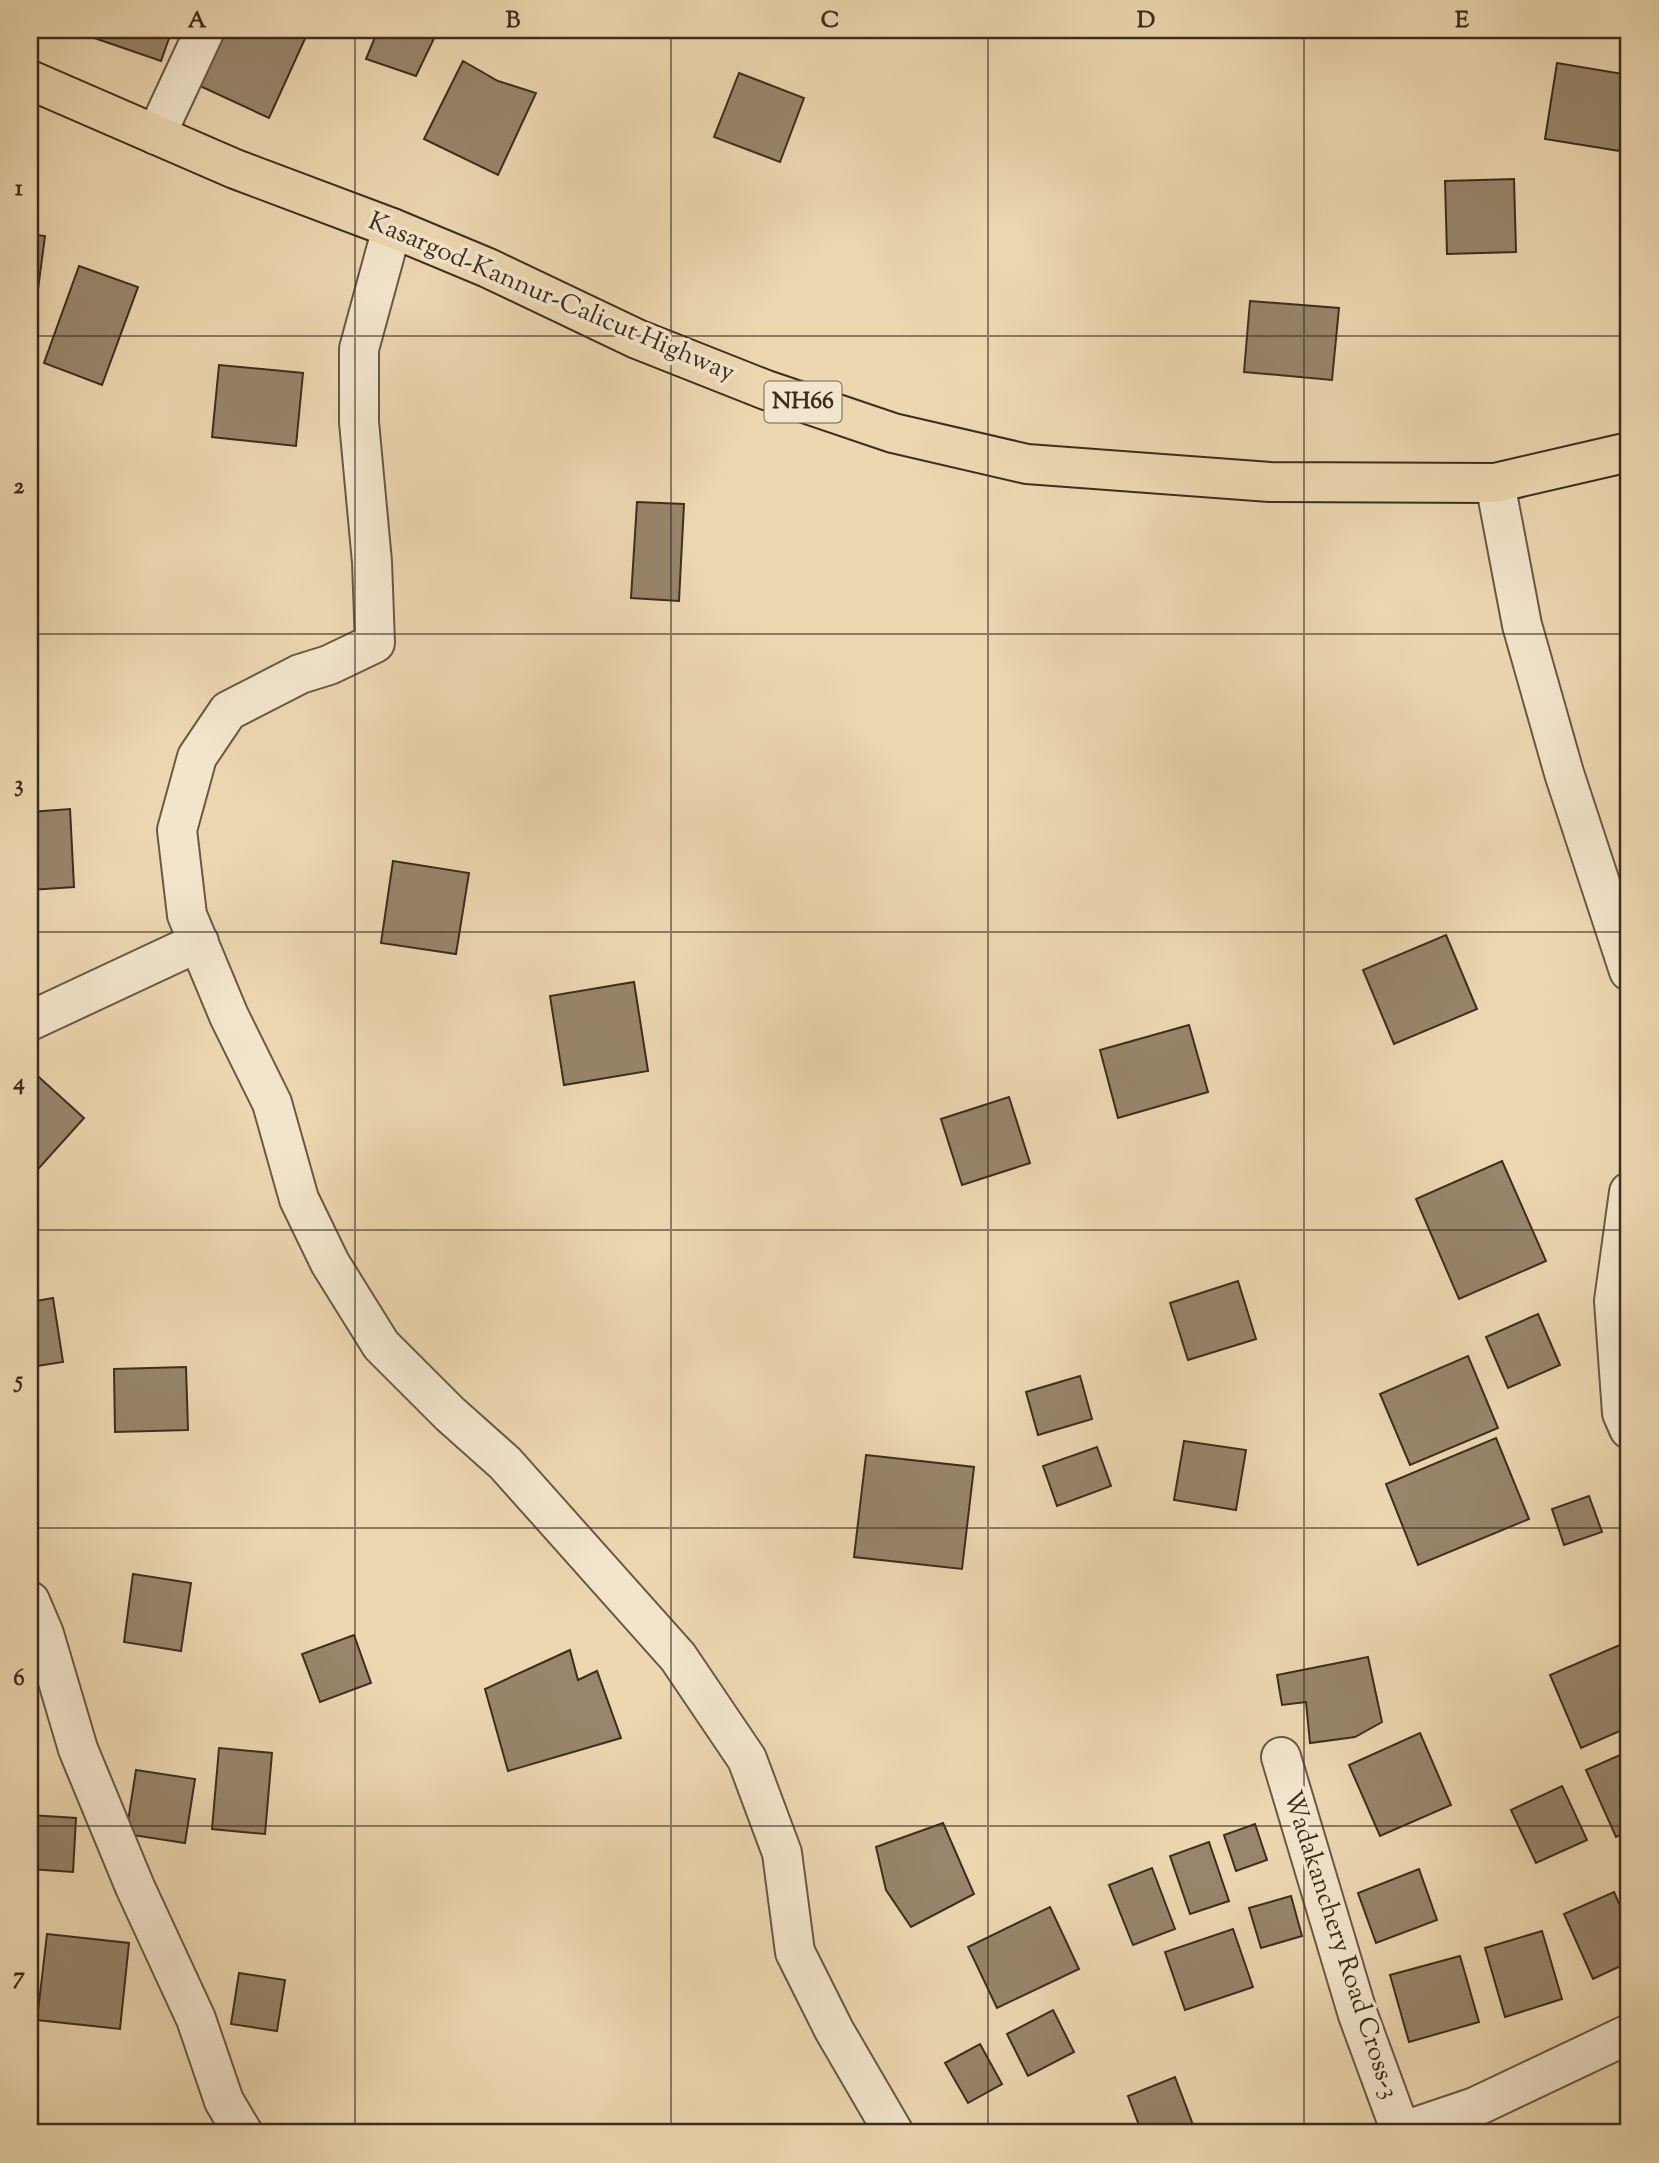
<svg xmlns="http://www.w3.org/2000/svg" width="1659" height="2163" viewBox="0 0 1659 2163" font-family="'Sorts Mill Goudy',serif">
<rect width="100%" height="100%" fill="#ecd7b1"/>
<filter id="stains"><feTurbulence type="fractalNoise" baseFrequency=".00286" numOctaves="4"/><feColorMatrix values="0 0 0 0 .2 0 0 0 0 .09 0 0 0 0 .02 0 0 0 .5 -.17"/></filter>
<radialGradient id="worn" r=".72"><stop offset=".6" stop-color="#630" stop-opacity="0"/><stop offset="1" stop-color="#630" stop-opacity=".3"/></radialGradient>
<!-- building -->
<path fill="#98856b" stroke="#3c2d1f" stroke-width="2" d="M 71,30 L 172,30 L 161,61 Z
M 226,30 L 303,30 L 308,32 L 269,118 L 200,86 Z
M 378,30 L 438,30 L 416,76 L 366,59 Z
M 463,61 L 498,81 L 536,93 L 498,175 L 424,139 Z
M 1557,63 L 1629,75 L 1629,89 L 1620,151 L 1545,139 Z
M 739,73 L 804,98 L 780,162 L 714,137 Z
M 1514,179 L 1516,252 L 1447,254 L 1445,181 Z
M 30,234 L 45,236 L 34,320 L 30,320 Z
M 79,266 L 138,287 L 102,385 L 44,363 Z
M 1250,301 L 1339,308 L 1332,380 L 1244,372 Z
M 219,365 L 303,373 L 296,446 L 212,437 Z
M 637,502 L 684,504 L 679,601 L 631,598 Z
M 70,809 L 74,887 L 30,890 L 30,812 Z
M 393,861 L 469,873 L 456,954 L 381,943 Z
M 1446,935 L 1477,1009 L 1394,1044 L 1363,970 Z
M 634,982 L 648,1071 L 564,1085 L 550,996 Z
M 1189,1025 L 1208,1092 L 1118,1118 L 1100,1050 Z
M 30,1069 L 84,1118 L 30,1178 Z
M 1009,1097 L 1030,1163 L 962,1185 L 941,1119 Z
M 1502,1161 L 1546,1261 L 1459,1299 L 1416,1199 Z
M 1238,1281 L 1256,1339 L 1188,1360 L 1170,1303 Z
M 53,1298 L 63,1362 L 30,1367 L 30,1302 Z
M 1538,1314 L 1560,1365 L 1508,1388 L 1486,1337 Z
M 1468,1356 L 1498,1428 L 1410,1465 L 1380,1394 Z
M 186,1367 L 188,1430 L 115,1432 L 114,1369 Z
M 1080,1376 L 1092,1419 L 1038,1435 L 1026,1392 Z
M 1496,1438 L 1529,1519 L 1418,1565 L 1386,1484 Z
M 1184,1441 L 1246,1450 L 1236,1510 L 1174,1500 Z
M 1097,1447 L 1111,1486 L 1057,1506 L 1043,1466 Z
M 866,1455 L 974,1467 L 962,1569 L 854,1557 Z
M 1589,1496 L 1602,1532 L 1564,1545 L 1552,1509 Z
M 133,1574 L 191,1583 L 181,1651 L 124,1642 Z
M 354,1635 L 371,1683 L 320,1702 L 302,1654 Z
M 1629,1641 L 1629,1727 L 1581,1748 L 1550,1675 Z
M 570,1650 L 578,1680 L 597,1671 L 621,1738 L 508,1771 L 485,1689 Z
M 1368,1657 L 1382,1722 L 1355,1737 L 1310,1743 L 1306,1702 L 1282,1705 L 1277,1675 Z
M 1420,1733 L 1451,1805 L 1380,1836 L 1349,1765 Z
M 219,1748 L 272,1753 L 265,1834 L 212,1829 Z
M 1629,1751 L 1629,1831 L 1616,1837 L 1586,1770 Z
M 136,1770 L 195,1779 L 185,1843 L 126,1834 Z
M 1562,1786 L 1587,1840 L 1536,1863 L 1511,1810 Z
M 30,1815 L 76,1818 L 73,1872 L 30,1869 Z
M 943,1823 L 974,1894 L 911,1927 L 886,1890 L 876,1847 Z
M 1255,1824 L 1267,1860 L 1236,1871 L 1224,1835 Z
M 1209,1842 L 1229,1901 L 1190,1914 L 1170,1856 Z
M 1152,1868 L 1175,1929 L 1133,1945 L 1109,1885 Z
M 1419,1869 L 1437,1920 L 1376,1943 L 1358,1893 Z
M 1614,1892 L 1629,1926 L 1629,1962 L 1593,1979 L 1564,1914 Z
M 1291,1896 L 1302,1936 L 1261,1948 L 1249,1908 Z
M 1050,1907 L 1079,1969 L 997,2008 L 968,1947 Z
M 1233,1929 L 1253,1987 L 1185,2010 L 1165,1952 Z
M 1542,1931 L 1562,1999 L 1505,2017 L 1485,1948 Z
M 47,1934 L 129,1943 L 120,2029 L 37,2020 Z
M 1460,1956 L 1479,2022 L 1409,2042 L 1390,1975 Z
M 239,1973 L 285,1980 L 277,2031 L 231,2024 Z
M 1053,2010 L 1074,2052 L 1028,2076 L 1007,2034 Z
M 980,2044 L 1002,2084 L 968,2103 L 945,2063 Z
M 1175,2077 L 1193,2125 L 1172,2133 L 1142,2133 L 1128,2096 Z"/>
<g fill="none" stroke-linecap="round" stroke-linejoin="round">
<defs>
<path id="minor" d="M 156,135 L 205,30
M 392,228 L 359,349 L 359,422 L 372,562 L 375,643 L 329,665 L 300,674 L 228,711 L 197,757 L 177,830 L 187,915 L 229,1016 L 272,1103 L 299,1199 L 330,1263 L 381,1345 L 450,1414 L 505,1463 L 678,1657 L 747,1759 L 782,1853 L 795,1952 L 834,2030 L 894,2133
M 1495,483 L 1522,625 L 1564,773 L 1629,971
M 30,1021 L 199,942
M 1629,1192 L 1614,1301 L 1622,1413 L 1629,1429
M 30,1601 L 44,1634 L 78,1749 L 135,1887 L 196,2019 L 224,2101 L 243,2133
M 1281,1757 L 1358,2015 L 1401,2132
M 1398,2133 L 1475,2107 L 1629,2034"/>
<path id="highway" d="M 30,80 L 235,169 L 392,228 L 488,268 L 637,339 L 766,390 L 893,433 L 1027,464 L 1270,482 L 1495,483 L 1629,452"/>
</defs>
<!-- minor casing -->
<use href="#minor" stroke="#685844" stroke-width="42"/>
<!-- highway casing -->
<use href="#highway" stroke="#3c2d1f" stroke-width="42"/>
<!-- minor -->
<use href="#minor" stroke="#f3e5cc" stroke-width="38"/>
<!-- highway -->
<use href="#highway" stroke="#ecd7b1" stroke-width="38"/>
</g>
<!-- grid -->
<path fill="none" stroke="#3c2d1f" stroke-width="2" stroke-opacity="0.55" d="M 355,30 L 355,2133M 671,30 L 671,2133M 988,30 L 988,2133M 1304,30 L 1304,2133M 30,336 L 1629,336M 30,634 L 1629,634M 30,932 L 1629,932M 30,1230 L 1629,1230M 30,1528 L 1629,1528M 30,1826 L 1629,1826"/>
<g text-anchor="middle" dominant-baseline="central" stroke-width="7" stroke-linejoin="round" paint-order="stroke">
<!-- shield labels -->
<rect fill="#f3e5cc" stroke="#736453" stroke-width="2" x="764.5" y="381.5" width="77" height="41" rx="5"/>
<g font-size="24" font-weight="bold" fill="#3c2d1f">
<text x="803" y="402">NH66</text>
</g>
<!-- street labels -->
<g font-size="26" fill="#3c2d1f" stroke="#f3e5cc">
<text transform="translate(551 298) rotate(23)">Kasargod-Kannur-Calicut Highway</text>
<text transform="translate(1340 1945) rotate(72)">Wadakanchery Road Cross-3</text>
</g>
</g>
<!-- margin -->
<rect width="1659" height="2163" fill="none" stroke="#ecd7b1" stroke-width="77"/>
<rect x="38" y="38" width="1582" height="2086" fill="none" stroke="#3c2d1f" stroke-width="2.5"/>
<g font-size="23" text-anchor="middle" font-weight="bold" fill="#3c2d1f">
<text x="197" y="27">A</text>
<text x="513" y="27">B</text>
<text x="830" y="27">C</text>
<text x="1146" y="27">D</text>
<text x="1462" y="27">E</text>
<text x="19" y="195">1</text>
<text x="19" y="493">2</text>
<text x="19" y="791">3</text>
<text x="19" y="1089">4</text>
<text x="19" y="1387">5</text>
<text x="19" y="1685">6</text>
<text x="19" y="1983">7</text>
</g>
<rect width="100%" height="100%" filter="url(#stains)"/>
<rect width="100%" height="100%" fill="url(#worn)"/>
</svg>
